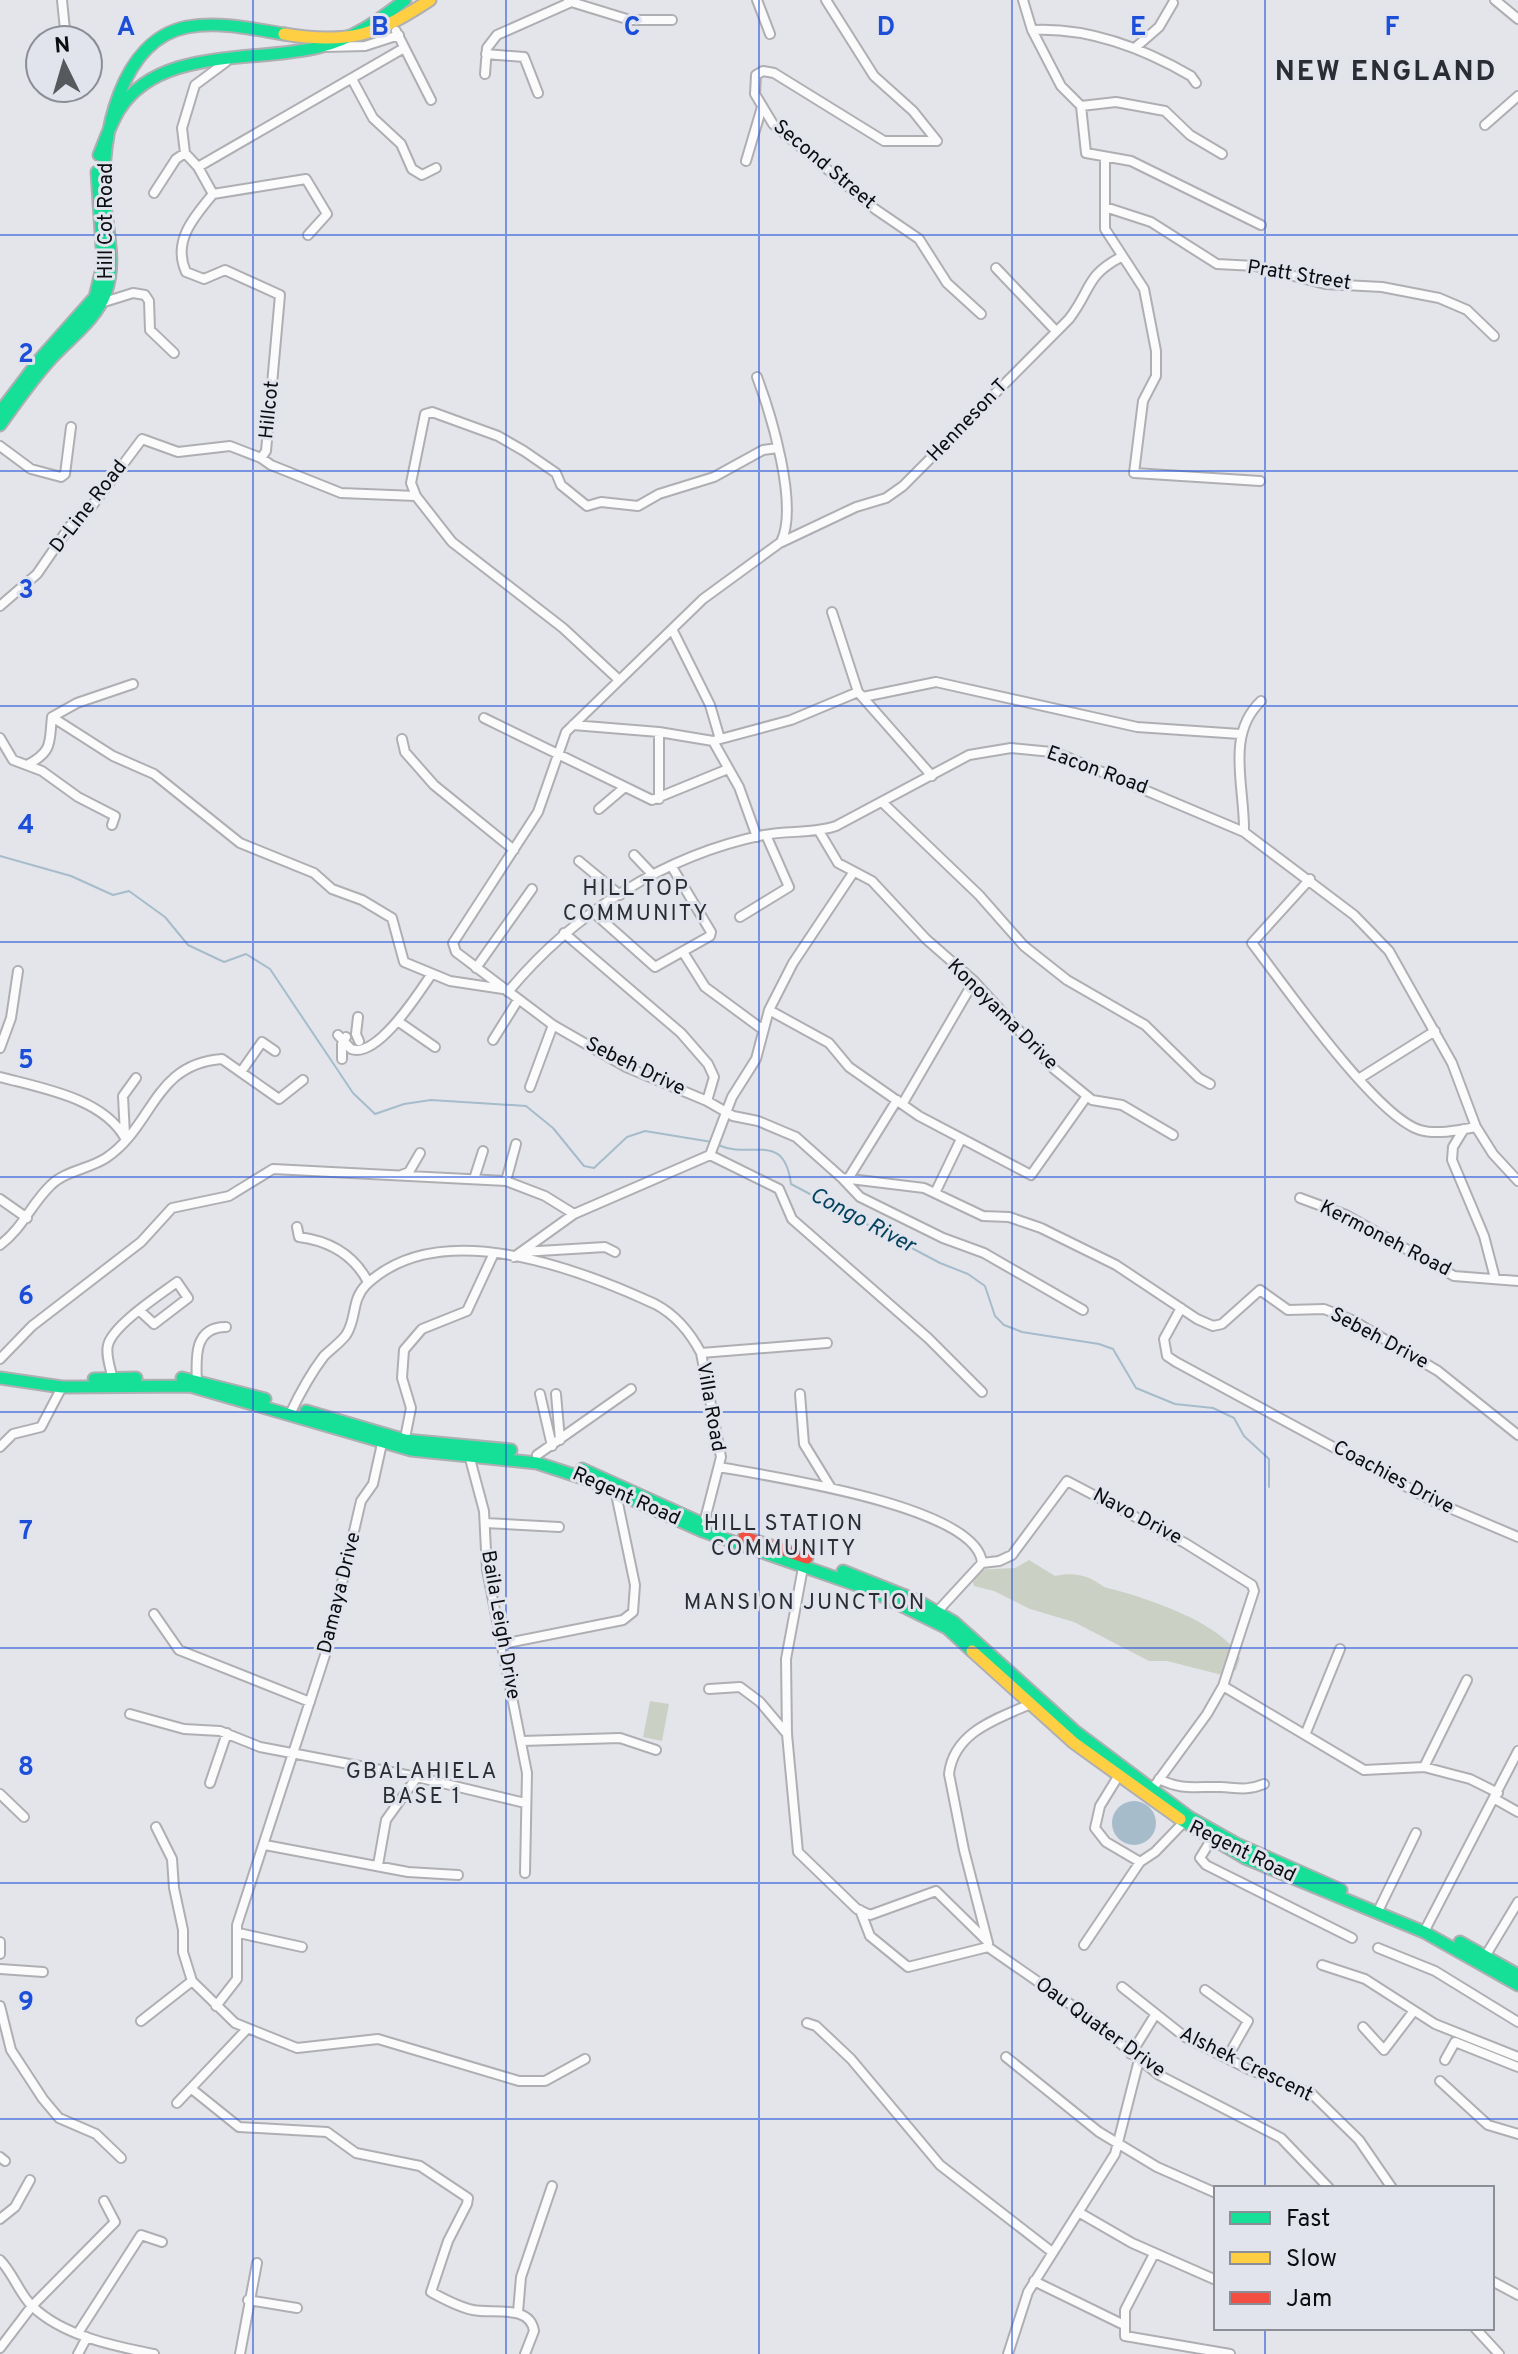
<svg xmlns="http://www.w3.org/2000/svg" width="1518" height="2354" viewBox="0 0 1518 2354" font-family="Overpass,sans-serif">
<rect width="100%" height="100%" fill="#e4e5ea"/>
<!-- green -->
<path fill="#cbd0c4" d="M 1029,1560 L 1055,1576 C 1074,1572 1088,1575 1104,1587 C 1141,1596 1223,1622 1240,1658 L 1236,1670 L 1226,1676 L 1167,1661 L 1149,1661 L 1074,1622 L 1030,1609 L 994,1591 L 974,1586 L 970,1570 L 1015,1568 Z
M 650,1701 L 669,1704 L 662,1741 L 643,1737 Z"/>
<!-- water -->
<path fill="#a6bccb" d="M1112 1823a22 22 0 1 1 44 0a22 22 0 1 1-44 0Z"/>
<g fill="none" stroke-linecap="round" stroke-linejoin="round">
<!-- stream -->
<path stroke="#a6bccb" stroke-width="2" d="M 0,856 L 71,876 L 113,895 L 129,891 L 165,917 L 188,945 L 224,962 L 246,954 L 270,969 L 353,1093 L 375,1114 L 404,1104 L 431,1100 L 526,1106 L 553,1128 L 584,1166 L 594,1168 L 627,1137 L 645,1131 L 712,1142
M 718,1145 C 752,1160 784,1130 791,1184 L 940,1263 L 968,1274 L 985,1286 L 995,1316 L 1004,1325 L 1022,1332 L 1099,1344 L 1113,1349 L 1136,1388 L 1175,1404 L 1213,1408 L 1234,1418 L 1244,1436 L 1269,1459 L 1269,1487"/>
<defs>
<path id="street" d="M 62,0 L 66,40
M 757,0 L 770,34
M 826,0 L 874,76 L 913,111 L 937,141 L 884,141 L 774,73 L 763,71 L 756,75 L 755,94 L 773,124 L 875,209 L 919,239 L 947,283 L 981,314
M 1023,0 L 1032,30 L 1061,86 L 1081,106 L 1086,153 L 1131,161 L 1261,225
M 1495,0 L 1518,19
M 568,1 L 630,20 L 672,20
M 1032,30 C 1089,27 1143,48 1191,76 L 1196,83
M 396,31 L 431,100
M 325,47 L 365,46 L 399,35
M 1136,47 L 1159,27 L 1173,3
M 486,54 L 524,57 L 538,93
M 485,74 L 487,48 L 497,35 L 569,3
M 352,79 L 373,118 L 401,144 L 412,169 L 422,175 L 436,168
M 67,88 L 67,95
M 1081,106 L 1116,102 L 1165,111 L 1190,135 L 1222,154
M 1485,125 L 1518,96
M 1105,157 L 1105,229 L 1144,289 L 1156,351 L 1156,376 L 1143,401 L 1134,473 L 1260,481
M 746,161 L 762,107
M 198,167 L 404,48
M 154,193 L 176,159 L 185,153
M 213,194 L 198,167 L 185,153 L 182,128 L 195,85 L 226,62
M 213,194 L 306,179 L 327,214 L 308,235
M 1105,207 L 1151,222 L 1217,264 L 1255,266 L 1325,284 L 1382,287 L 1439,298 L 1467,310 L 1494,336
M 996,268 L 1056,331
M 101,303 L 133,293 L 145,295 L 149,301 L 150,330 L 174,353
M 757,377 C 771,414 799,506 781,542 L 703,599 L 566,732 L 538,812 L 453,943 L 456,952 L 553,1025 L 626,1067 L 707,1101 L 733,1116 L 758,1121 L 796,1137 L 842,1178 L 924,1188 L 983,1216 L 1009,1217 L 1041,1228 L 1116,1265 L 1197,1319 L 1213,1326 L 1222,1324 L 1260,1290 L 1288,1310 L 1324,1309 L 1352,1320 L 1438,1371 L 1518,1435
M 0,446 L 31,469 L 61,477 L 65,474 L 71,427
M 261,458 L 271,465 L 341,493 L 416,496
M 782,542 L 856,507 L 886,498 L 903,486 L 1069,319 C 1092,289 1085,276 1121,257
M 0,606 L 37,574 L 70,526 L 92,506 L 142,439 L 178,452 L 230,446 L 261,458 L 266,451 L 280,295 L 225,270 L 204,279 L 186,272 C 172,241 194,217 213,194
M 832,612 L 858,692 L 932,776
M 673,631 L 710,705 L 720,739
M 618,679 L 563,628 L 452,542 L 416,496 L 411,483 L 425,414 L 432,412 L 498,436 L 524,451 L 556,473 L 561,485 L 587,506 L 601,502 L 638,506 L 659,494 L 714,477 L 763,450 L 778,448
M 863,697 L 936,682 L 1137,727 L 1240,734
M 52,717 L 113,756 L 154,774 L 240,843 L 314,873 L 332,889 L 362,900 L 392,918 L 404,962 L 450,981 L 503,989
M 52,717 L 77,703 L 133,684
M 484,718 L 652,800 L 728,769
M 573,725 L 659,732 L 713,741 L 739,787 L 757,837
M 659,732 L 659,799
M 0,738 L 13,760 L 42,771 L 78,797 L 115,816 L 112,825
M 402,739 L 405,752 L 434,785 L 514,850
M 713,741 L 791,720 L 858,692
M 27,765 C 54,751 49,741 52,717
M 883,803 L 979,895 L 1024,946 L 1067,980 L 1145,1025 L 1199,1078 L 1210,1084
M 599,809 L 625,787
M 819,831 L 838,863 L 872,881 L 926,939 L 974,981 L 1054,1069 L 1092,1100 L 1122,1105 L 1173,1135
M 1244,832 C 1245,787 1225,735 1261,701
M 634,855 L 653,875
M 579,861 L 620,895
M 1310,879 L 1252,943 C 1284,985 1376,1117 1420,1130 C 1436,1135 1460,1130 1476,1127
M 593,912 L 655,967 L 710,936 L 711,932 L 672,867
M 740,917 L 789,887 L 766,835
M 564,933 L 681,1033 L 708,1064 L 714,1077 L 707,1101
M 683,952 L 705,987 L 762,1029
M 476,968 L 532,889
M 508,992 C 572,914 665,855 764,835 C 788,830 813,834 836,826 L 969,755 L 1011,748 L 1052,752 L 1069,758 L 1244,832 L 1354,915 L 1389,951 L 1452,1063 L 1476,1127 L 1493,1154 L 1518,1181
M 769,1010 L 829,1043 L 849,1067 L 919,1116 L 1031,1175 L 1087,1096
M 358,1017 L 356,1034 L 359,1041
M 399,1022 L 435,1047
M 338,1035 L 351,1049 C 377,1059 418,994 431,975
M 493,1040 L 518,1000
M 0,1048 L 11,1018 L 18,971
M 342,1059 L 342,1044 L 346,1037
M 241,1072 L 262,1042 L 275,1051
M 0,1077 C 41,1088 103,1098 125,1138
M 1360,1078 L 1435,1031
M 530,1087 L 553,1025
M 903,1103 L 974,981
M 1464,1129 L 1453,1147 L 1452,1160 L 1484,1236 L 1495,1278
M 125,1135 L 123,1096 L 136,1078
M 710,1155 L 779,1189 L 792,1219 L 928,1338 L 982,1392
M 401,1175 L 409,1172 L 420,1153
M 842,1178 L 860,1197 L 943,1238 L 984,1253 L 1083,1310
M 474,1179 L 483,1151
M 848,1179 L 897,1100
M 506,1181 L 516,1144
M 936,1191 L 961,1139
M 1300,1198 L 1346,1215 L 1454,1276 L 1518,1281
M 0,1199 L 27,1218
M 297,1227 L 299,1237 C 330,1241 354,1255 368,1282
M 0,1245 C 23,1228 31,1204 51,1185 C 65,1171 89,1169 106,1158 C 154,1126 153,1064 222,1059 L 279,1099 L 303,1080
M 522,1252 L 605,1247 L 615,1252
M 514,1257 L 574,1214 L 710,1155 L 732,1097 L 756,1059 L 769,1010 L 793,963 L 853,873
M 1181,1308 L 1164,1339 L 1167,1356 L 1176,1362 L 1433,1501 L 1518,1537
M 701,1353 L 827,1343
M 0,1359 L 32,1326 L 141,1242 L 172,1208 L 229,1196 L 273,1169 L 506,1181 L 545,1196 L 574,1214
M 113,1382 C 112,1371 105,1356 108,1345 C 113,1325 161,1294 177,1282 L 188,1298 L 154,1324 L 139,1310
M 197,1383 C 196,1359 193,1327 226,1327
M 540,1394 L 552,1446
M 556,1394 L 560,1440
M 800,1394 L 804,1444 L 831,1488
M 290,1414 C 299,1395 311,1373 324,1356 C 331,1349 340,1343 346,1335 C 357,1319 351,1300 366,1285 C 439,1215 577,1268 655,1304 C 676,1315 690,1332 701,1353 L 721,1457 L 702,1531
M 404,1443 L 411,1408 L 402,1378 L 404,1350 L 422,1329 L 467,1311 L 494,1253
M 0,1447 L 13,1434 L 41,1427 L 62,1387
M 469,1455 L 484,1511 L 487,1570 L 527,1773 L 525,1873
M 537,1455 L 631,1389
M 719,1467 C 768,1476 978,1506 982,1563
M 485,1523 L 559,1527
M 804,1562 L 786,1659 L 787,1734 L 798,1852 L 857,1909 L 870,1915 L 936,1891 L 987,1941
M 154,1614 L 179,1650 L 310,1702
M 935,1614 L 982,1563 L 999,1561 L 1012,1555 L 1067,1481 L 1185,1543 L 1252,1585 L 1254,1591 L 1223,1686 L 1207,1714 L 1150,1792
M 502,1644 L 623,1620 L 633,1612 L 635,1585 L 615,1489
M 1223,1686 L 1364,1770 L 1424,1767 L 1470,1779 L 1498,1793
M 709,1689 L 740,1687 L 760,1702 L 787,1734
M 130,1714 L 184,1729 L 220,1731 L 260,1747 L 417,1777 L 525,1803
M 1305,1735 L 1340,1649
M 522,1741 L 620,1738 L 656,1750
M 1424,1767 L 1467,1680
M 1119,1775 L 1100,1806 L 1095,1828 L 1106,1842 L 1140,1862
M 1159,1779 C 1182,1791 1197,1786 1221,1787 C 1238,1788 1247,1791 1264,1784
M 210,1783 L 227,1733
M 0,1794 L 24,1817
M 1495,1799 L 1518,1812
M 156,1827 L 172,1859 L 174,1888 L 183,1930 L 183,1952 L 192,1981 L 235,2023 L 297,2048 L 378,2039 L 519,2081 L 545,2081 L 585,2059
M 1211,1840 L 1200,1858 L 1206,1865 L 1352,1938
M 265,1845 L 408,1872 L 458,1875
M 378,1865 L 386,1820 L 417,1777
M 1380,1907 L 1416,1833
M 860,1910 L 870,1936 L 908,1967 L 988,1947
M 1424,1932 L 1518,1751
M 239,1933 L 302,1947
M 0,1942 L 0,1954
M 988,1943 L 964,1850 L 949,1774 C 954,1731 999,1718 1033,1703
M 1084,1945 L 1140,1862 L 1155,1852 L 1183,1823
M 988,1947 L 1083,2013 L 1159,2075 L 1281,2138 L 1329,2188
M 1378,1948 L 1435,1971 L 1518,2022
M 1483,1960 L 1518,1902
M 1322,1965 L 1365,1979 L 1435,2024 L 1518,2057
M 0,1969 L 43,1972
M 1122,1987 L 1185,2037 L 1248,2069 L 1312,2094 L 1359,2140 L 1392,2188
M 1205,1990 L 1248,2021 L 1227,2058
M 0,2006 L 11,2050 L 43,2099 L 59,2118 L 96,2134 L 121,2158
M 216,2006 L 237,1979 L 237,1925 L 326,1652 L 361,1501 L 373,1484 L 383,1439
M 141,2021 L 192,1981
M 807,2023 L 816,2026 L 851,2059 L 940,2165 L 1052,2252
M 1363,2027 L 1384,2050 L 1413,2012
M 1131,2054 L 1155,2015
M 1006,2057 L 1099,2132 L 1157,2167 L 1216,2193
M 1445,2060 L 1455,2042 L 1518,2067
M 1440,2081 L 1488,2125 L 1518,2134
M 193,2090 L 239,2127 L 327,2132 L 356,2153 L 420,2166 L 468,2198 L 467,2204 L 448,2241 L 431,2292 C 444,2299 458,2307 473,2310 C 492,2314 530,2304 534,2331 L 525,2354
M 177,2103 L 247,2029
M 0,2157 L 5,2161
M 1080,2213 L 1132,2243 L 1216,2280
M 0,2219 L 15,2207 L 30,2180
M 1154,2254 L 1125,2310 L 1125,2336 L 1230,2354
M 0,2260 C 13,2273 19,2293 32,2306 C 63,2336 114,2346 154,2354
M 1034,2281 L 1122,2324
M 1492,2281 L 1518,2295
M 248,2300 L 297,2308
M 518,2312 L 521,2277 L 552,2186
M 1475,2328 L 1499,2354
M 78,2333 L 141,2235 L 162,2242
M 0,2348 L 32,2306 L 115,2222 L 104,2201
M 78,2354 L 87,2337
M 240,2354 L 257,2263
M 1008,2354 L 1028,2292 L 1115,2154 L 1139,2060"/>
<path id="fast" d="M 99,155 C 105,140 111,123 119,110 C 159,46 257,63 319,47 C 353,39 378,21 405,0
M 97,172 L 102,247
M 0,412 L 40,359 L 95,297 L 103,264
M 0,425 C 15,404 31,381 48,362 C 68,339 96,321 106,292 C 117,260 106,227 104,195 C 101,137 120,40 187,27 C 219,21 253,29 284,34
M 0,1378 L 62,1387 L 190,1386 L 411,1450 L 537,1463 L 589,1480 L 702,1531 L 868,1589 L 947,1628 L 972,1651
M 182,1378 L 265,1399
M 94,1379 L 136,1378
M 306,1411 L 405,1440 L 511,1450
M 582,1469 L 697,1521
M 843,1571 L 918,1601 L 954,1622 L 1076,1732 L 1189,1817 L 1237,1844 L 1341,1890
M 1180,1819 L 1245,1858 L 1424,1932 L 1518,1985
M 1460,1942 L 1518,1975"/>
<path id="slow" d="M 284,34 C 348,45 377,35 430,0
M 972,1651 L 1074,1743 L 1180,1819"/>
<path id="jam" d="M 744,1537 L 807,1558"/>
</defs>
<!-- street casing -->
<use href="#street" stroke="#afafb3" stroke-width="12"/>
<!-- fast casing -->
<use href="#fast" stroke="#afafb3" stroke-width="15"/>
<!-- slow casing -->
<use href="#slow" stroke="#afafb3" stroke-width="15"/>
<!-- jam casing -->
<use href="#jam" stroke="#afafb3" stroke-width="15"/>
<!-- street -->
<use href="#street" stroke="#fbfbfc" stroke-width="8"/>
<!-- fast -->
<use href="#fast" stroke="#16e098" stroke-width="11"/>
<!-- slow -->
<use href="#slow" stroke="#ffcf43" stroke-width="11"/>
<!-- jam -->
<use href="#jam" stroke="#f24e42" stroke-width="11"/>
</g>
<!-- grid -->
<path fill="none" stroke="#1d4ed8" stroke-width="2" stroke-opacity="0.55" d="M 253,0 L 253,2354M 506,0 L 506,2354M 759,0 L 759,2354M 1012,0 L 1012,2354M 1265,0 L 1265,2188M 0,235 L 1518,235M 0,471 L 1518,471M 0,706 L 1518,706M 0,942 L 1518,942M 0,1177 L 1518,1177M 0,1412 L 1518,1412M 0,1648 L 1518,1648M 0,1883 L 1518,1883M 0,2119 L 1518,2119M 1265,2328 L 1265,2354"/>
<g text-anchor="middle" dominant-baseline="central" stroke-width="6" stroke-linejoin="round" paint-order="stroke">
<!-- street labels -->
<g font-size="20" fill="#0c0d10" stroke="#e1e4ed">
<text transform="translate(824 165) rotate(40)">Second Street</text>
<text transform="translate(107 221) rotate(-90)">Hill Cot Road</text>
<text transform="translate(1299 276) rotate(9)">Pratt Street</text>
<text transform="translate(270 410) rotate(-84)">Hillcot</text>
<text transform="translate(968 421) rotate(-46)">Henneson T</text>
<text transform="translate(89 507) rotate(-52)">D-Line Road</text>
<text transform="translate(1097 771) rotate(20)">Eacon Road</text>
<text transform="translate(1002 1015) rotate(45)">Konoyama Drive</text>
<text transform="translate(635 1067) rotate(26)">Sebeh Drive</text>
<text transform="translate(1385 1239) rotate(27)">Kermoneh Road</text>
<text transform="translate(1379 1339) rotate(28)">Sebeh Drive</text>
<text transform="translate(710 1407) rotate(80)">Villa Road</text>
<text transform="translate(1393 1478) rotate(28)">Coachies Drive</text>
<text transform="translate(626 1497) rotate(24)">Regent Road</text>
<text transform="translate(1137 1517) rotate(28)">Navo Drive</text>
<text transform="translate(340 1593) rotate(-76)">Damaya Drive</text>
<text transform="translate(500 1625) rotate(80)">Baila Leigh Drive</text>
<text transform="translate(1242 1852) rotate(26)">Regent Road</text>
<text transform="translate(1100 2028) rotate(36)">Oau Quater Drive</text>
<text transform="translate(1246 2065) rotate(26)">Alshek Crescent</text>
</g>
<!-- neighbourhood labels -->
<g font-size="22" letter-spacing="2" fill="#2b2d34" stroke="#e1e4ed">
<text x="636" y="889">HILL TOP<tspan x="636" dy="25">COMMUNITY</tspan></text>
<text x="784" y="1524">HILL STATION<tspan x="784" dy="25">COMMUNITY</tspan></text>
<text x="805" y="1603">MANSION JUNCTION</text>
<text x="422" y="1772">GBALAHIELA<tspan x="422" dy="25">BASE 1</tspan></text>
</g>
<!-- water labels -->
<g font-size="22" font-style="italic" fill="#03425e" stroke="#e1e4ed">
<text transform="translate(862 1221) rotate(28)">Congo River</text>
</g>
<!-- district labels -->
<g font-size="28" font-weight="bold" letter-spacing="2" fill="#2b2d34" stroke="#e1e4ed">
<text x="1386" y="73">NEW ENGLAND</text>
</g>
</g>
<g font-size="26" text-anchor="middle" font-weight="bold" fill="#1d4ed8" stroke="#e1e4ed" stroke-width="6" stroke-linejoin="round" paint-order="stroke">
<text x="126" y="35">A</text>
<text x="380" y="35">B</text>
<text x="632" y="35">C</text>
<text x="886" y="35">D</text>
<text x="1138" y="35">E</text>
<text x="1392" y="35">F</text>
<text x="26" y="362">2</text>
<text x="26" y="598">3</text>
<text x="26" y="833">4</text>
<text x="26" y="1068">5</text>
<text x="26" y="1304">6</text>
<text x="26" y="1539">7</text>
<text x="26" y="1775">8</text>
<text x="26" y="2010">9</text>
</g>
<!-- legend -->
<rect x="1214" y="2186" width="280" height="144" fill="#e1e4ed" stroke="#8c8e95" stroke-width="2"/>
<rect x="1230" y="2212" width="40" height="12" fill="#16e098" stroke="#8c8e95" stroke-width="2"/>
<text x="1286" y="2226" font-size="24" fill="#0c0d10">Fast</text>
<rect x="1230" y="2252" width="40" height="12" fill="#ffcf43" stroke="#8c8e95" stroke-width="2"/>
<text x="1286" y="2266" font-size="24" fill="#0c0d10">Slow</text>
<rect x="1230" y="2292" width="40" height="12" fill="#f24e42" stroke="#8c8e95" stroke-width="2"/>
<text x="1286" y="2306" font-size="24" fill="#0c0d10">Jam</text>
<!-- north arrow -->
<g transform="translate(64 64) rotate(355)"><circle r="38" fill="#e1e4ed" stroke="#8c8e95" stroke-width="2"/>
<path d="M0-6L14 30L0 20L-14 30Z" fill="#58595c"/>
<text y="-12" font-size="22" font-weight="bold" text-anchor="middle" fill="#0c0d10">N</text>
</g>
</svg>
